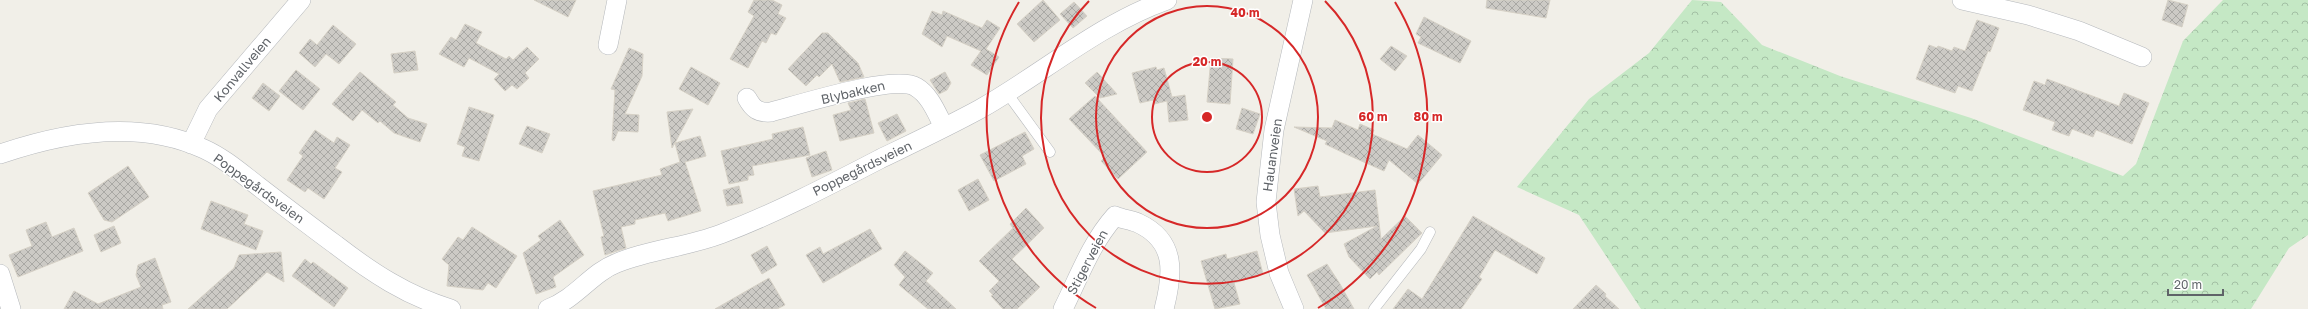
<svg xmlns="http://www.w3.org/2000/svg" width="2308" height="309" viewBox="0 0 2308 309" font-family="'Golos Text',sans-serif">
<defs>
<pattern id="forest-crowns" width="20" height="18" patternUnits="userSpaceOnUse"><rect width="20" height="18" fill="#c5e8c5"/><path d="M2 6a3 3 0 1 1 6 0M12 15a3 3 0 1 1 6 0" fill="none" stroke="#a3c0a4"/></pattern>
<pattern id="building-cross-hatch" width="8" height="8" patternUnits="userSpaceOnUse"><rect width="8" height="8" fill="#cccac5"/><path d="M0 0l8 8M0 8l8-8" fill="none" stroke="#a9a8a4"/></pattern>
</defs>
<rect width="100%" height="100%" fill="#f1efe8"/>
<!-- forest -->
<path fill="url(#forest-crowns)" d="M 1692,0 L 1721,2 L 1762,45 L 1840,76 L 1971,118 L 2123,176 L 2136,164 L 2183,41 L 2223,0 L 2308,0 L 2308,235 L 2289,248 L 2251,309 L 1641,309 L 1579,215 L 1517,187 L 1589,99 L 1649,53 Z"/>
<!-- building -->
<path fill="url(#building-cross-hatch)" stroke="#d6d1c6" d="M 534,0 L 576,0 L 568,17 Z
M 754,0 L 772,0 L 782,5 L 778,14 L 786,18 L 776,35 L 771,33 L 766,43 L 762,41 L 748,68 L 730,59 L 754,16 L 748,12 Z
M 1043,0 L 1060,20 L 1034,42 L 1017,24 Z
M 1487,0 L 1550,0 L 1546,18 L 1486,8 Z
M 2168,0 L 2188,5 L 2182,27 L 2162,20 Z
M 1074,2 L 1087,16 L 1073,28 L 1060,14 Z
M 932,11 L 942,15 L 943,11 L 982,28 L 987,20 L 1000,28 L 986,49 L 999,57 L 987,75 L 971,65 L 981,51 L 947,36 L 942,47 L 922,34 Z
M 1424,17 L 1471,41 L 1460,63 L 1418,43 L 1421,37 L 1416,34 Z
M 1977,20 L 1999,28 L 1990,52 L 1988,51 L 1972,91 L 1958,86 L 1955,93 L 1916,79 L 1929,45 L 1937,48 L 1938,46 L 1952,51 L 1954,47 L 1965,51 Z
M 465,24 L 482,32 L 476,43 L 506,59 L 509,56 L 513,60 L 527,47 L 539,59 L 525,73 L 529,78 L 517,89 L 512,85 L 505,91 L 494,79 L 499,74 L 469,58 L 464,67 L 439,54 L 451,37 L 456,40 Z
M 333,25 L 356,44 L 339,64 L 326,54 L 315,67 L 299,53 L 310,39 L 317,45 Z
M 822,33 L 828,33 L 858,63 L 864,77 L 840,82 L 832,64 L 819,77 L 817,75 L 806,86 L 788,69 Z
M 1391,46 L 1407,56 L 1395,71 L 1380,59 Z
M 629,48 L 643,54 L 642,76 L 625,114 L 639,115 L 638,132 L 618,131 L 614,141 L 612,140 L 615,90 L 611,89 Z
M 415,51 L 418,70 L 394,73 L 391,54 Z
M 1211,58 L 1233,59 L 1230,104 L 1207,102 Z
M 691,67 L 720,83 L 708,105 L 679,89 Z
M 1156,67 L 1157,70 L 1164,68 L 1172,97 L 1185,95 L 1188,120 L 1169,122 L 1167,101 L 1154,104 L 1153,100 L 1140,103 L 1132,73 Z
M 296,70 L 320,89 L 303,110 L 279,91 Z
M 360,72 L 396,102 L 393,105 L 408,118 L 427,124 L 420,142 L 394,133 L 380,121 L 378,123 L 362,110 L 353,121 L 332,104 Z
M 945,72 L 951,83 L 947,90 L 939,94 L 930,80 Z
M 1097,72 L 1117,94 L 1100,98 L 1085,83 Z
M 2047,79 L 2119,106 L 2124,93 L 2149,103 L 2132,144 L 2096,130 L 2093,137 L 2072,129 L 2069,136 L 2052,130 L 2055,122 L 2023,110 L 2034,81 L 2045,85 Z
M 263,83 L 280,96 L 269,111 L 252,98 Z
M 1095,96 L 1147,152 L 1118,179 L 1101,161 L 1105,157 L 1069,119 Z
M 865,99 L 874,133 L 840,141 L 833,115 L 851,110 L 848,103 Z
M 469,107 L 494,115 L 479,161 L 462,156 L 465,147 L 457,144 Z
M 1242,108 L 1260,114 L 1253,134 L 1236,129 Z
M 693,109 L 675,143 L 672,148 L 667,112 Z
M 897,114 L 906,131 L 887,141 L 878,123 Z
M 1335,120 L 1358,130 L 1360,124 L 1374,130 L 1372,134 L 1407,149 L 1418,135 L 1442,155 L 1418,184 L 1389,160 L 1384,171 L 1348,155 L 1325,144 L 1327,141 L 1294,127 L 1332,128 Z
M 527,126 L 550,134 L 542,153 L 519,144 Z
M 803,127 L 810,155 L 752,166 L 754,175 L 748,176 L 748,180 L 729,184 L 721,151 L 773,139 L 772,134 Z
M 315,130 L 334,143 L 337,137 L 350,145 L 335,168 L 342,172 L 324,199 L 308,188 L 305,192 L 287,180 L 303,156 L 299,153 Z
M 1025,132 L 1034,149 L 1022,156 L 1026,164 L 994,181 L 980,155 Z
M 700,136 L 706,156 L 685,162 L 701,211 L 668,221 L 665,213 L 635,220 L 635,224 L 621,227 L 626,248 L 605,255 L 601,237 L 604,236 L 593,191 L 662,175 L 660,169 L 680,162 L 675,143 Z
M 826,151 L 832,170 L 812,177 L 806,158 Z
M 128,166 L 149,197 L 112,222 L 104,220 L 88,193 Z
M 978,179 L 989,200 L 969,211 L 958,190 Z
M 739,186 L 743,203 L 727,206 L 723,190 Z
M 1318,186 L 1320,197 L 1375,190 L 1381,239 L 1405,216 L 1422,233 L 1379,275 L 1377,272 L 1370,279 L 1349,257 L 1344,244 L 1377,226 L 1325,233 L 1304,211 L 1298,216 L 1294,189 Z
M 211,201 L 248,215 L 244,224 L 263,231 L 256,250 L 201,229 Z
M 1026,208 L 1044,228 L 1012,259 L 1040,287 L 1017,309 L 1003,309 L 991,296 L 993,295 L 989,291 L 999,281 L 979,261 L 1013,228 L 1010,224 Z
M 1473,216 L 1545,258 L 1537,274 L 1495,250 L 1479,277 L 1482,279 L 1461,309 L 1393,309 L 1408,289 L 1422,299 Z
M 560,220 L 584,255 L 553,277 L 556,287 L 536,294 L 523,253 L 541,240 L 538,236 Z
M 46,222 L 52,237 L 74,228 L 83,251 L 18,277 L 9,255 L 32,246 L 26,230 Z
M 114,226 L 121,243 L 101,252 L 94,235 Z
M 472,227 L 517,256 L 496,288 L 488,283 L 483,290 L 447,286 L 449,265 L 442,259 L 458,237 L 463,240 Z
M 870,229 L 882,249 L 823,283 L 806,255 L 820,247 L 823,254 Z
M 767,246 L 777,265 L 762,274 L 751,255 Z
M 905,251 L 933,273 L 926,281 L 956,309 L 928,309 L 899,285 L 905,277 L 894,265 Z
M 1257,251 L 1263,274 L 1234,283 L 1240,304 L 1215,309 L 1201,261 L 1226,254 L 1227,259 Z
M 281,252 L 284,282 L 267,272 L 227,309 L 188,309 L 234,268 L 239,255 Z
M 155,258 L 171,302 L 162,305 L 163,309 L 64,309 L 74,291 L 98,304 L 141,287 L 136,275 L 138,265 Z
M 305,259 L 311,264 L 313,262 L 348,288 L 334,307 L 292,276 Z
M 1327,264 L 1340,284 L 1354,309 L 1326,309 L 1307,275 Z
M 769,278 L 785,305 L 777,309 L 715,309 Z
M 1596,285 L 1606,294 L 1605,296 L 1619,309 L 1573,309 Z"/>
<g fill="none" stroke-linecap="round" stroke-linejoin="round">
<defs>
<path id="service" d="M 1007,93 L 1050,152
M 1374,309 L 1421,249 L 1430,232"/>
<path id="minor" d="M 1962,0 L 2028,15 L 2079,31 L 2142,57
M 608,45 L 617,0
M 747,98 C 753,109 758,113 771,112 C 798,105 895,74 916,87 C 930,95 937,114 944,127
M 191,144 L 208,109 L 301,0
M 0,154 C 64,132 140,119 204,149 C 224,158 241,173 258,186 C 284,206 310,226 336,245 C 371,272 407,296 451,309
M 0,274 L 11,309
M 548,309 C 577,298 591,273 617,263 C 651,249 687,247 721,234 C 776,213 828,186 880,159 C 913,143 947,127 980,109 C 1042,74 1099,24 1167,0
M 1063,309 C 1079,277 1091,243 1115,216 C 1122,219 1131,220 1138,223 C 1177,241 1173,274 1164,309
M 1294,309 L 1279,273 L 1270,235 L 1266,202 L 1274,130 L 1303,0"/>
</defs>
<!-- service casing -->
<use href="#service" stroke="#b5b8bc" stroke-width="11"/>
<!-- minor casing -->
<use href="#minor" stroke="#b5b8bc" stroke-width="20"/>
<!-- service -->
<use href="#service" stroke="#fff" stroke-width="10"/>
<!-- minor -->
<use href="#minor" stroke="#fff" stroke-width="19"/>
</g>
<!-- distance rings -->
<g fill="none" stroke="#d62828" stroke-width="2">
<circle cx="1207" cy="117" r="55"/>
<circle cx="1207" cy="117" r="111"/>
<path d="M1325 1A166 166 0 1 1 1089 1"/>
<path d="M1096 308A221 221 0 0 1 1019 2M1395 2A221 221 0 0 1 1318 308"/>
</g>
<g text-anchor="middle" dominant-baseline="central" stroke-width="3" stroke-linejoin="round" paint-order="stroke">
<!-- street labels -->
<g font-size="13" fill="#5f6368" stroke="#fff">
<text transform="translate(242 69) rotate(-50)">Konvallveien</text>
<text transform="translate(853 92) rotate(-13)">Blybakken</text>
<text transform="translate(1272 155) rotate(-82)">Hauanveien</text>
<text transform="translate(862 168) rotate(-26)">Poppegårdsveien</text>
<text transform="translate(259 188) rotate(36)">Poppegårdsveien</text>
<text transform="translate(1087 262) rotate(-62)">Stigerveien</text>
</g>
</g>
<circle cx="1207" cy="117" r="6" fill="#d62828" stroke="#fff" stroke-width="2"/>
<g font-size="12" text-anchor="middle" font-weight="bold" fill="#d62828" stroke="#fff" stroke-width="3" stroke-linejoin="round" paint-order="stroke">
<text x="1245" y="17">40 m</text>
<text x="1207" y="66">20 m</text>
<text x="1373" y="121">60 m</text>
<text x="1428" y="121">80 m</text>
</g>
<!-- scale -->
<path d="M2168 289v6h55v-6" fill="none" stroke="#5f6368" stroke-width="2"/>
<text x="2174" y="289" font-size="12" fill="#5f6368" stroke="#ffffff" stroke-width="3" paint-order="stroke">20 m</text>
</svg>
